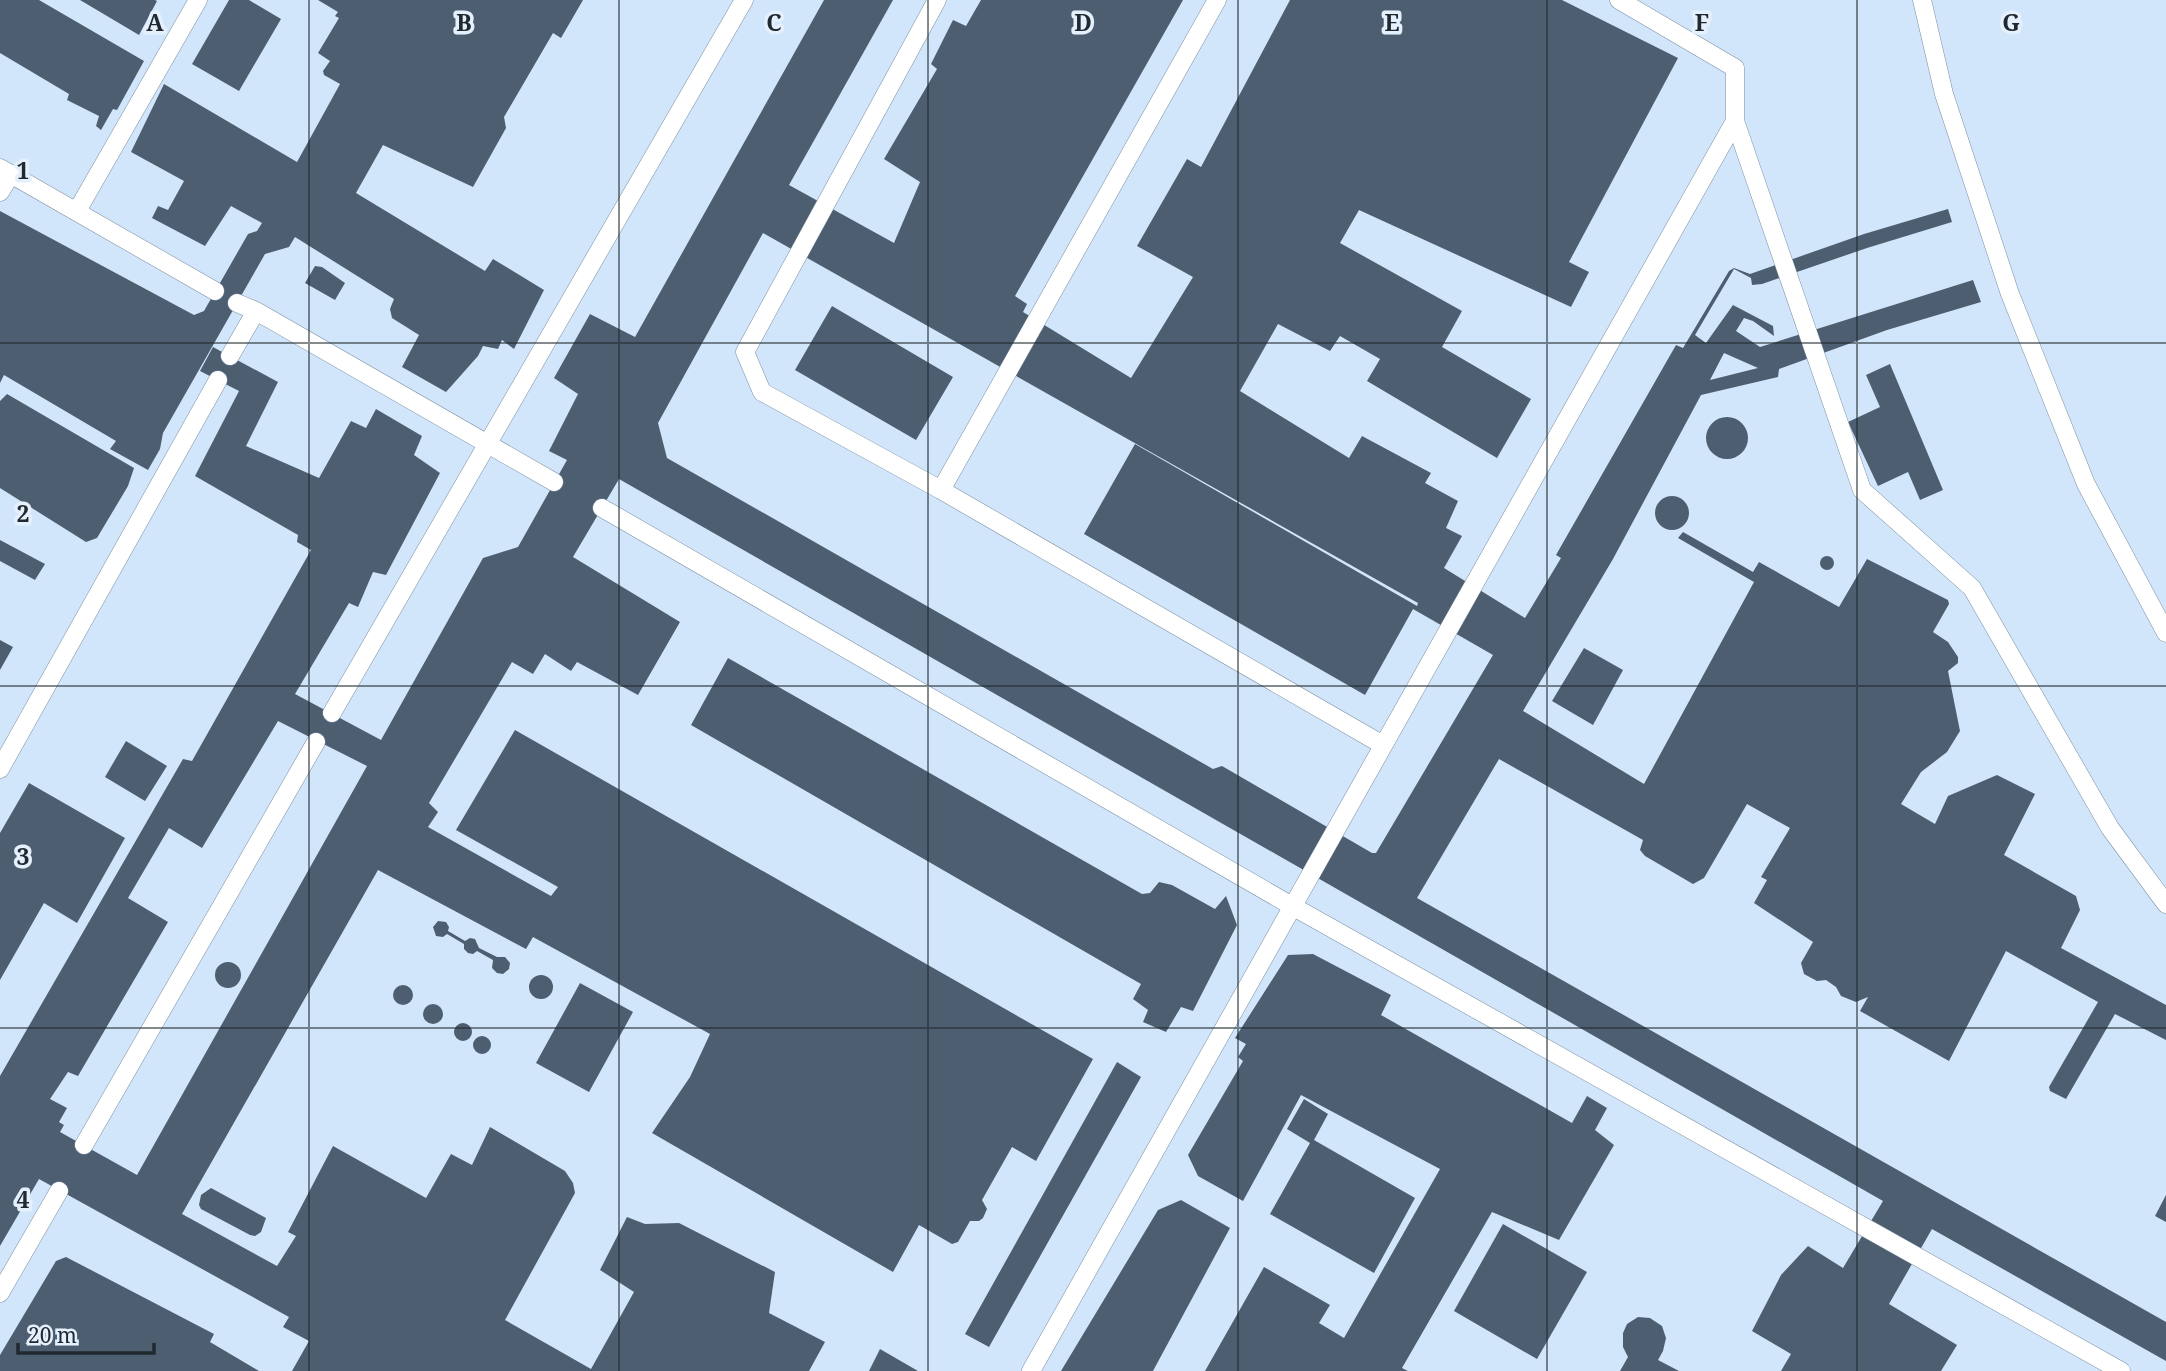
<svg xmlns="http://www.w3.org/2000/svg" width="2166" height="1371" viewBox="0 0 2166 1371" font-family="'Noto Serif',serif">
<rect width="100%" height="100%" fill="#e4f0fd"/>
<!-- built -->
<path fill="#d2e6fb" d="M 0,0 L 2166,0 L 2166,1371 L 0,1371 Z"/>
<!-- building -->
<path fill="#4d5e70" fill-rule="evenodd" d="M 0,0 L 39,0 L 144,61 L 117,110 L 113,109 L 101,130 L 96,126 L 99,116 L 67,100 L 69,94 L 0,53 Z
M 80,0 L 155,0 L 157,1 L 139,35 Z
M 229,0 L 249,0 L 281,19 L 239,91 L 192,64 Z
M 318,0 L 583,0 L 561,38 L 553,33 L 504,117 L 506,128 L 473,187 L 383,145 L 356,193 L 485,271 L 493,259 L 544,290 L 514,349 L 502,340 L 498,349 L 483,346 L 478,356 L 446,392 L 402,367 L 419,335 L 392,318 L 390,309 L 394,299 L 295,237 L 289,247 L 265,254 L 163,433 L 160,449 L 148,470 L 110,449 L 116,441 L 4,375 L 0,383 L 0,211 L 194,315 L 204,311 L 248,234 L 257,231 L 262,223 L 231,206 L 205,246 L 152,218 L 158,206 L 168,210 L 184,181 L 131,152 L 164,84 L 297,162 L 340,84 L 324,75 L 323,71 L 330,61 L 318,53 L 339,18 L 335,16 L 338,12 Z
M 824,0 L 893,0 L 789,185 L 894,243 L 920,182 L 884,159 L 937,69 L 931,64 L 953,20 L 966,26 L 981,0 L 1183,0 L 1015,296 L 1027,304 L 1023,312 L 1131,378 L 1193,277 L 1137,246 L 1187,159 L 1201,167 L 1290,0 L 1562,0 L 1678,58 L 1569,262 L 1589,272 L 1571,307 L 1359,210 L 1340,243 L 1462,311 L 1442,347 L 1531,399 L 1497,458 L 1367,381 L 1380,359 L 1340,336 L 1330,351 L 1278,324 L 1240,391 L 1349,458 L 1362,436 L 1431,473 L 1425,483 L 1458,501 L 1446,528 L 1462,536 L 1444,568 L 1525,618 L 1561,558 L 1556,555 L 1676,345 L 1683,348 L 1729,271 L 1734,268 L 1750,274 L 1864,234 L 1948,209 L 1952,222 L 1867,248 L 1762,284 L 1752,285 L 1751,278 L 1734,269 L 1695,335 L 1706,343 L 1733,305 L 1773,326 L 1774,336 L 1753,321 L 1744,318 L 1736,331 L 1760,347 L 1973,280 L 1981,302 L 1887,330 L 1779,369 L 1778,377 L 1701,395 L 1613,559 L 1523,711 L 1644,784 L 1754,582 L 1678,538 L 1683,532 L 1753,572 L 1759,562 L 1839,607 L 1867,559 L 1948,600 L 1949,604 L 1933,632 L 1948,642 L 1958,657 L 1958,663 L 1948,671 L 1960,731 L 1947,752 L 1921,772 L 1901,804 L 1935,824 L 1948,796 L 1997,775 L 2035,794 L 2004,855 L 2076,896 L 2080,910 L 2061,948 L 2166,1005 L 2166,1040 L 2115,1014 L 2066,1099 L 2050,1091 L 2049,1087 L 2098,1002 L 2006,951 L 1949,1061 L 1860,1011 L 1868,997 L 1856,1002 L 1841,996 L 1836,987 L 1826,980 L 1817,981 L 1804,974 L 1801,963 L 1813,942 L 1754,903 L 1767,880 L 1761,877 L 1790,828 L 1747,804 L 1704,878 L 1693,884 L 1645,856 L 1640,850 L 1643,840 L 1499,759 L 1417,898 L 2166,1322 L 2166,1361 L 1932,1229 L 1889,1304 L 1957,1345 L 1941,1371 L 1781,1371 L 1791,1354 L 1752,1331 L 1781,1275 L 1808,1246 L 1843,1268 L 1883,1201 L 619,479 L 573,557 L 680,622 L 638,695 L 577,662 L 571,671 L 545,654 L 533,674 L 512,662 L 429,803 L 438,812 L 428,827 L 551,896 L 558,887 L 456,830 L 515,730 L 1093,1059 L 1036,1161 L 1012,1147 L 982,1200 L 987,1209 L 983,1218 L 979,1221 L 970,1221 L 958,1242 L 952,1244 L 919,1225 L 893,1272 L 652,1133 L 690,1077 L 710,1034 L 533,937 L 526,949 L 378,870 L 182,1214 L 277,1266 L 296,1236 L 288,1232 L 333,1146 L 426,1198 L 451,1154 L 472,1165 L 490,1127 L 565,1171 L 573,1183 L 575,1193 L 505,1320 L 591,1369 L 634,1292 L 600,1270 L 627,1217 L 645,1224 L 679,1223 L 775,1272 L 769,1313 L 825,1342 L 809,1371 L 292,1371 L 309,1341 L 283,1327 L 289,1317 L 39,1179 L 0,1246 L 0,1076 L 183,759 L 192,761 L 311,550 L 297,542 L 298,535 L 195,476 L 239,391 L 200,371 L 213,347 L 278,382 L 246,446 L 319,478 L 351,421 L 366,428 L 376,409 L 422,436 L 414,455 L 440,473 L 386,575 L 373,572 L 358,607 L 349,603 L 295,694 L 381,740 L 483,558 L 518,547 L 567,460 L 549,451 L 578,394 L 554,378 L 590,314 L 635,337 ZM 763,233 L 1418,603 L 1417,606 L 1135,444 L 1084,534 L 1365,695 L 1413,609 L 1493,655 L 1376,853 L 1372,853 L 1222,766 L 1213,769 L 667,458 L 658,423 ZM 1724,353 L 1758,368 L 1710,380 ZM 278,721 L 367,766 L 137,1175 L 60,1132 L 64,1125 L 59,1122 L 67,1108 L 50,1099 L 68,1072 L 78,1076 L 168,922 L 128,898 L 169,828 L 202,848 Z
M 315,266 L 322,267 L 345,283 L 335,300 L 305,283 Z
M 832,306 L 953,377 L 916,440 L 795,370 Z
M 1890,364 L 1943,490 L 1920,500 L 1908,472 L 1878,486 L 1848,422 L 1880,407 L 1866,375 Z
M 7,394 L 134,468 L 128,486 L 97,538 L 86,542 L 0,488 L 0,401 Z
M1706 438a21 21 0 1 1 42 0a21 21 0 1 1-42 0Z
M1655 513a17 17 0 1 1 34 0a17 17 0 1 1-34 0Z
M 0,540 L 45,564 L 35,580 L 0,561 Z
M1820 563a7 7 0 1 1 14 0a7 7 0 1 1-14 0Z
M 0,640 L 13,647 L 0,670 Z
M 1584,648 L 1623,670 L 1593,725 L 1552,701 Z
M 728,658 L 1142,894 L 1150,893 L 1159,882 L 1172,885 L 1215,909 L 1226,896 L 1237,925 L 1193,1011 L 1181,1007 L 1166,1032 L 1143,1022 L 1148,1010 L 1133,999 L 1141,984 L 691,725 Z
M 126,741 L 167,766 L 145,801 L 105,777 Z
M 29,783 L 125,838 L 77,923 L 44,903 L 0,980 L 0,833 Z
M 438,921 L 446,922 L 449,927 L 448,931 L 465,941 L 470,938 L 475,939 L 479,948 L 497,957 L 505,957 L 510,963 L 509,969 L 503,974 L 497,973 L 492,968 L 493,960 L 477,951 L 473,954 L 468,953 L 464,949 L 464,944 L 447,934 L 443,937 L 436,936 L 433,927 Z
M 1313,954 L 1391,995 L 1381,1015 L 1572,1123 L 1587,1096 L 1607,1108 L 1595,1130 L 1614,1145 L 1559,1240 L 1492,1212 L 1402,1368 L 1408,1371 L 1205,1371 L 1264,1267 L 1330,1305 L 1319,1323 L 1344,1338 L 1440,1169 L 1301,1095 L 1243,1201 L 1198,1176 L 1188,1155 L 1243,1061 L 1238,1057 L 1246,1044 L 1235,1038 L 1288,955 Z
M215 975a13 13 0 1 1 26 0a13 13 0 1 1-26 0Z
M529 987a12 12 0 1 1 24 0a12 12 0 1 1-24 0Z
M 580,983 L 633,1012 L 589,1092 L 536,1063 Z
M393 995a10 10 0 1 1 20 0a10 10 0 1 1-20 0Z
M423 1014a10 10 0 1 1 20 0a10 10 0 1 1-20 0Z
M454 1032a9 9 0 1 1 18 0a9 9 0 1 1-18 0Z
M473 1045a9 9 0 1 1 18 0a9 9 0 1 1-18 0Z
M 1117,1062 L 1141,1077 L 989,1347 L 965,1334 Z
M 1304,1099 L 1328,1114 L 1314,1140 L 1415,1198 L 1374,1273 L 1270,1214 L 1310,1143 L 1287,1129 Z
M 211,1188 L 266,1218 L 261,1232 L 255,1236 L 250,1235 L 201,1209 L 199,1205 L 201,1195 Z
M 2166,1195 L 2166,1222 L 2155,1216 Z
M 1181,1200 L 1230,1228 L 1153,1371 L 1061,1371 L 1158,1210 Z
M 1503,1224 L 1587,1272 L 1537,1359 L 1454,1311 Z
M 66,1257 L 214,1334 L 210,1342 L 259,1371 L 0,1371 L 0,1355 L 56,1261 Z
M 1638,1317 L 1650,1318 L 1662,1326 L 1666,1338 L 1663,1351 L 1658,1360 L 1679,1371 L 1620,1371 L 1628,1357 L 1623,1347 L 1623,1333 L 1627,1324 Z
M 880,1349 L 918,1371 L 869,1371 Z"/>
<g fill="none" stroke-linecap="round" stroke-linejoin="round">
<defs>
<path id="lane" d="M 937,0 L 745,352 L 762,392 L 941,490 L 1383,745
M 1619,0 L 1735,68 L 1735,121 L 1862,490 L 1972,588 L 2110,828 L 2166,904
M 1922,0 L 1944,94 L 2010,294 L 2086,484 L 2166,633
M 0,168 L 215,291
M 0,192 L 11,174
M 77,211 L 198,0
M 237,303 L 256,311 L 554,482
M 230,356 L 256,311
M 941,490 L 1217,0
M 602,508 L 1292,906 L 2121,1371
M 332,713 L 744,0
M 0,769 L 218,380
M 84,1145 L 316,742
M 0,1293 L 59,1191
M 1031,1371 L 1735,121"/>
</defs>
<!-- lane casing -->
<use href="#lane" stroke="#7c8fa2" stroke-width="19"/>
<!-- lane -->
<use href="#lane" stroke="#fff" stroke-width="18"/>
</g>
<!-- grid -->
<path fill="none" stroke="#212930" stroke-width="2" stroke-opacity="0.55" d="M 309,0 L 309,1371M 619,0 L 619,1371M 928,0 L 928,1371M 1238,0 L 1238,1371M 1547,0 L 1547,1371M 1857,0 L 1857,1371M 0,343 L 2166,343M 0,686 L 2166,686M 0,1028 L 2166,1028"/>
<g font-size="23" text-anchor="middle" font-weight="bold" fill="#212930" stroke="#e4f0fd" stroke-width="7" stroke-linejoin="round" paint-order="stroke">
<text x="155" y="31">A</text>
<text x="464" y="31">B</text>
<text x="774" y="31">C</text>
<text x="1083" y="31">D</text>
<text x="1392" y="31">E</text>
<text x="1702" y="31">F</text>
<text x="2011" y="31">G</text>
<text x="23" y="179">1</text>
<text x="23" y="522">2</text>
<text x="23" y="865">3</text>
<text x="23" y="1208">4</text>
</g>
<!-- scale -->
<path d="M18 1343v10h136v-10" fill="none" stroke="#212930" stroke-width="3.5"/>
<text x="28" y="1343" font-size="21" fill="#212930" stroke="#e4f0fd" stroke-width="5" paint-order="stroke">20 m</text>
</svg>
